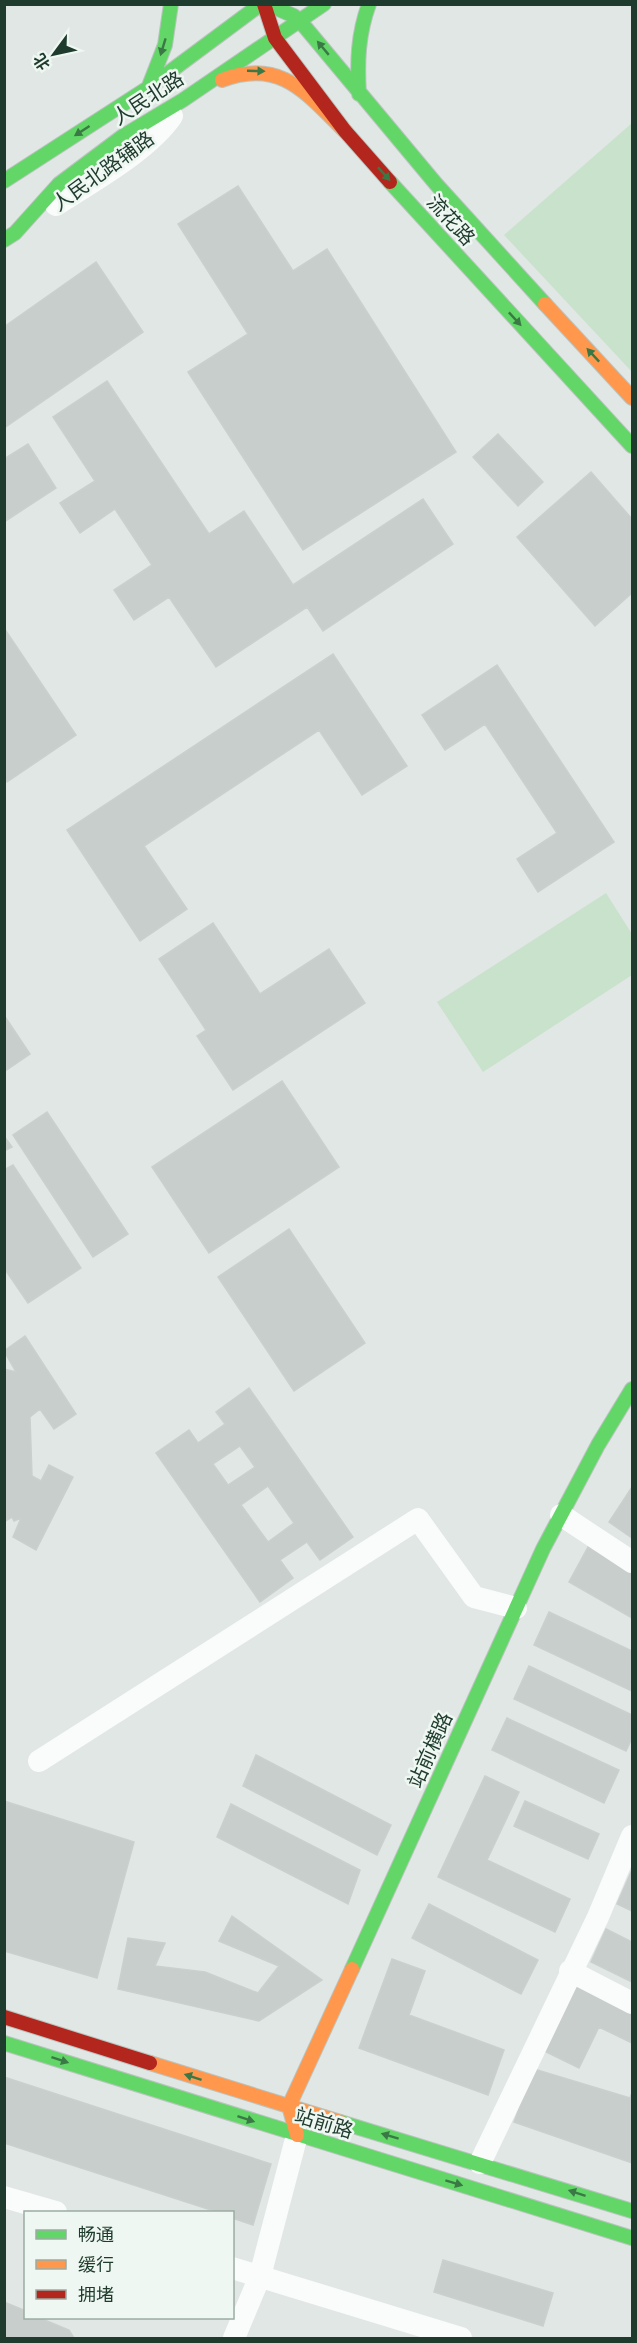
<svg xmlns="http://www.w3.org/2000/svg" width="637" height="2343" viewBox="0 0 637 2343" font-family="'Space Grotesk','Noto Sans SC',sans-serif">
<rect width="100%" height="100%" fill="#e1e7e4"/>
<!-- green -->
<path fill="#c9e2cc" d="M 632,123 L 632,372 L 504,235 Z
M 606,893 L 632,934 L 632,975 L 483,1072 L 437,1002 Z"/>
<!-- building -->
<path fill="#c8cecb" stroke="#cad0cd" stroke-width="1.5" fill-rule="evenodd" d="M 238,186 L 293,271 L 327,249 L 456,452 L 303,550 L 188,372 L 248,334 L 178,224 Z
M 96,262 L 143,332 L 4,428 L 4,327 Z
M 107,381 L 209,534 L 244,511 L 293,585 L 423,499 L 453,544 L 323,631 L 307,607 L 216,667 L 169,597 L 134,620 L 114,590 L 152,565 L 115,509 L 80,533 L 60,503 L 95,481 L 53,417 Z
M 498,434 L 543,482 L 518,506 L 473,457 Z
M 28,444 L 56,488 L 4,522 L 4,459 Z
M 591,472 L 632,519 L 632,593 L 595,626 L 517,537 Z
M 4,628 L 76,735 L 7,782 L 4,777 Z
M 333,654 L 407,766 L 362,795 L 319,730 L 144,846 L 187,909 L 140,941 L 67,830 Z
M 497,665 L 614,842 L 538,892 L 517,859 L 557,833 L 485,724 L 445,750 L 422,715 Z
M 213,923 L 260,994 L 329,949 L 365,1003 L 233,1090 L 197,1036 L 206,1030 L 159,959 Z
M 4,1015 L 30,1054 L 5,1071 L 4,1070 Z
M 282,1081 L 339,1167 L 209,1253 L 152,1167 Z
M 47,1112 L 128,1234 L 93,1257 L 13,1135 Z
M 4,1136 L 12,1147 L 4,1151 Z
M 13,1165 L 81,1268 L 28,1303 L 4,1268 L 4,1170 Z
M 289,1229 L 365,1343 L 294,1391 L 218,1277 Z
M 25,1336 L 76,1414 L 54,1429 L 40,1409 L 30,1417 L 32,1476 L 41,1481 L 49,1465 L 73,1477 L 36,1550 L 13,1537 L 21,1518 L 14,1521 L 12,1517 L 4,1522 L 4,1369 L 16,1372 L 4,1351 Z
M 249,1388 L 353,1537 L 320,1560 L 307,1542 L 280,1560 L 293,1578 L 260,1602 L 156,1453 L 189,1430 L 198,1443 L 225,1424 L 216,1412 ZM 240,1446 L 255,1467 L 228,1485 L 213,1464 ZM 268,1486 L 294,1523 L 268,1542 L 241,1505 Z
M 632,1487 L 632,1538 L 609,1522 Z
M 588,1547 L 632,1572 L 632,1618 L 569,1582 Z
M 549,1612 L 632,1651 L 632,1691 L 534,1645 Z
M 529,1666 L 632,1715 L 632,1738 L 626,1751 L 514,1699 Z
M 507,1718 L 619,1770 L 604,1803 L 492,1750 Z
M 256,1755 L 391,1825 L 377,1855 L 243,1786 Z
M 485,1776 L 519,1792 L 487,1860 L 570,1899 L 555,1932 L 438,1877 Z
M 4,1801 L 134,1842 L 97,1978 L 4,1951 Z
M 525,1801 L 599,1834 L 588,1859 L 514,1826 Z
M 231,1804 L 360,1870 L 348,1904 L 217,1837 Z
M 632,1870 L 632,1911 L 617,1904 Z
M 429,1904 L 538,1960 L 521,1994 L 412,1938 Z
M 232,1916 L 322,1980 L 259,2021 L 118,1989 L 128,1938 L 165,1943 L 155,1966 L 205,1972 L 258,1993 L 279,1966 L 219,1941 Z
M 606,1929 L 632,1942 L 632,1982 L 591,1962 Z
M 392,1959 L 425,1971 L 409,2015 L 504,2050 L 488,2095 L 359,2048 Z
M 575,1980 L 632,2009 L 632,2043 L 599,2027 L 579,2068 L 542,2050 Z
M 534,2069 L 630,2098 L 632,2093 L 632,2163 L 514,2122 Z
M 4,2077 L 271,2164 L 253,2225 L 232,2218 L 232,2212 L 217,2212 L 4,2143 Z
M 443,2260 L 553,2293 L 543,2326 L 434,2292 Z
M 4,2302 L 26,2311 L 26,2318 L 40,2318 L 69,2330 L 74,2338 L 4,2338 Z"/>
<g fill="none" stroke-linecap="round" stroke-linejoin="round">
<defs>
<path id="fast" d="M 276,8 L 294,16 L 305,27 L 436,184 L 545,304
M 149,86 L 165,45 L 171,4
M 359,94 C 357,62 358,34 369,4
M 4,181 L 148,88 L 261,4
M 390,182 L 632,446
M 4,240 L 15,233 L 59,184 L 123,136 L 183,100 L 324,4
M 352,1969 L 543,1549 L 598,1445 L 632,1389
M 4,2043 L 632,2238
M 340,2122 L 632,2211"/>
<path id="slow" d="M 222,80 C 281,58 306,93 345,131
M 545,304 L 632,398
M 150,2063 L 340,2122
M 297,2135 L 289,2106 L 352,1969"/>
<path id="jam" d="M 264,4 L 275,38 L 345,131 L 390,182
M 4,2017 L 150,2063"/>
</defs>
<!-- fast casing -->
<use href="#fast" stroke="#bac4bf" stroke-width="16"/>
<!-- slow casing -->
<use href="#slow" stroke="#bac4bf" stroke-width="16"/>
<!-- jam casing -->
<use href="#jam" stroke="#bac4bf" stroke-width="16"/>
<!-- street -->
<path stroke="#fafbfb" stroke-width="22" d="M 56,205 C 91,182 148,151 172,116
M 561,1515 L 632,1562
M 39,1761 L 418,1519 L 474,1597 L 516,1608
M 570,1971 L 632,2003
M 480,2163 L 598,1917 L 632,1836
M 4,2197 L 56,2212
M 232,2268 L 461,2338
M 234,2338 L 260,2276 L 297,2135"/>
<!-- fast -->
<use href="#fast" stroke="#63d668" stroke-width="14"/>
<!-- slow -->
<use href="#slow" stroke="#ff974d" stroke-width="14"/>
<!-- jam -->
<use href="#jam" stroke="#b3261e" stroke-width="14"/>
</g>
<!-- one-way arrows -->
<defs><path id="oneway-solid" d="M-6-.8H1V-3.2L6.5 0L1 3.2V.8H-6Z" transform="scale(1.5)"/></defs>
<g fill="#3a7945">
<use href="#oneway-solid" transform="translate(163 47) rotate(107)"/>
<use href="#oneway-solid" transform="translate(323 48) rotate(-130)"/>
<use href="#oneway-solid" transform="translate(256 71) rotate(2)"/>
<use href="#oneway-solid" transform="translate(82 131) rotate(147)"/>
<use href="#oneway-solid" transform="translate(384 174) rotate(48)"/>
<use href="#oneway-solid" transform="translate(515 319) rotate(47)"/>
<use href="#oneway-solid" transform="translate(593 355) rotate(-133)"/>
<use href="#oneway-solid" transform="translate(60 2060) rotate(18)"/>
<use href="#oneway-solid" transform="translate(193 2077) rotate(-162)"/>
<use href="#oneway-solid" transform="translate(246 2119) rotate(18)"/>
<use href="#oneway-solid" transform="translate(390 2136) rotate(-163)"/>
<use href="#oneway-solid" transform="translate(454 2183) rotate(17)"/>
<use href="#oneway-solid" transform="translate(577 2193) rotate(-162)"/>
</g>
<g text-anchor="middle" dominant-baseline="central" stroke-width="5" stroke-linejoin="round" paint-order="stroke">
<!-- street labels -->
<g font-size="20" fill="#1f3b2e" stroke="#eef7f1">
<text transform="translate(148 98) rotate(-33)">人民北路</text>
<text transform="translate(103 171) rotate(-36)">人民北路辅路</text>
<text transform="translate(451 220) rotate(48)">流花路</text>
<text transform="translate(430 1750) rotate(-66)">站前横路</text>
<text transform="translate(324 2123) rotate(17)">站前路</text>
</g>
</g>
<!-- border -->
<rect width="637" height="2343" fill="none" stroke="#1f3b2e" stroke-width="12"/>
<!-- legend -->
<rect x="24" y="2211" width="210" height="108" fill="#eef7f1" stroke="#9baca3" stroke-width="1.5"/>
<rect x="36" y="2230" width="30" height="9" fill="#63d668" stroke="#9baca3" stroke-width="1.5"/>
<text x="78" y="2241" font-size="18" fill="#1f3b2e">畅通</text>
<rect x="36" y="2260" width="30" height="9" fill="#ff974d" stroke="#9baca3" stroke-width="1.5"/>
<text x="78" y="2271" font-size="18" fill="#1f3b2e">缓行</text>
<rect x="36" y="2290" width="30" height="9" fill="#b3261e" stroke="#9baca3" stroke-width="1.5"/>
<text x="78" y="2301" font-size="18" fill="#1f3b2e">拥堵</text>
<!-- north arrow -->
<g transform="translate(54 54) rotate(237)" stroke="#eef7f1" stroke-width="4.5" paint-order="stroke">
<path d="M0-4.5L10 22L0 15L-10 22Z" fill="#1f3b2e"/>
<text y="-9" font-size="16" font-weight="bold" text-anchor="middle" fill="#1f3b2e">北</text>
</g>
</svg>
